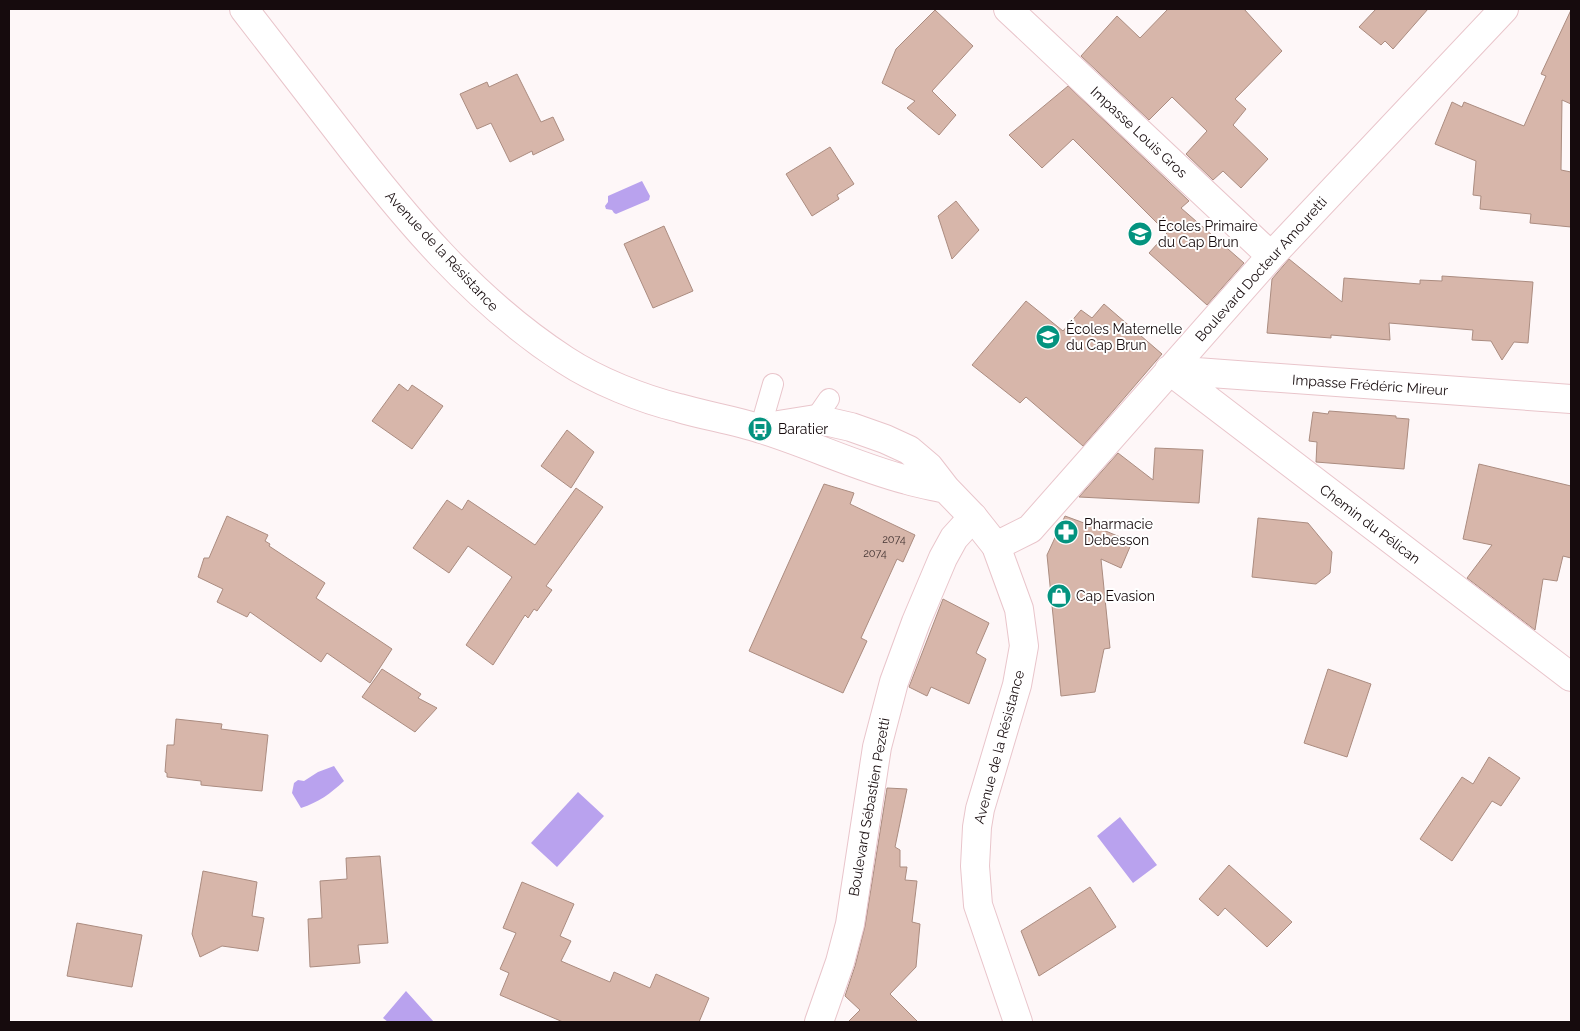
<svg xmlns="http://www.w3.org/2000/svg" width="1580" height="1031" viewBox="0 0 1580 1031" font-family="Raleway,sans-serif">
<rect width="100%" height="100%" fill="#fef7f8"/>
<!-- water -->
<path fill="#b9a2ee" d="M 642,181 L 650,196 L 649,200 L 616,214 L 614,213 L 612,210 L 606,209 L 605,206 L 608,202 L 608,196 Z
M 334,766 L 344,781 C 330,794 319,802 301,808 L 292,793 L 294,783 L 298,780 L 304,781 L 318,772 Z
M 578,792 L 604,816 L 557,867 L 531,843 Z
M 1120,817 L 1157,865 L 1133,883 L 1097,836 Z
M 406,991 L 434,1022 L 388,1022 L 383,1018 Z"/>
<!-- building -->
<path fill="#d7b6aa" stroke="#ab8c80" d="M 1168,9 L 1244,9 L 1282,51 L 1235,99 L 1246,109 L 1233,125 L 1268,159 L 1241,188 L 1223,171 L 1213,180 L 1186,154 L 1207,131 L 1172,97 L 1149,120 L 1081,56 L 1117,16 L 1140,38 Z
M 1376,9 L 1428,9 L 1393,49 L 1385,41 L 1381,45 L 1359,27 Z
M 935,10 L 973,46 L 932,91 L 956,115 L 939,135 L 907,108 L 915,101 L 882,83 L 896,49 Z
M 1571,10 L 1571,104 L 1562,100 L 1561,170 L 1571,172 L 1571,227 L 1530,223 L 1531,214 L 1480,209 L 1481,196 L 1473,195 L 1476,161 L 1435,144 L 1452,102 L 1462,107 L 1464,102 L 1524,126 L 1546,76 L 1541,74 Z
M 517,74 L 541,122 L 553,117 L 564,140 L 533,155 L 532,151 L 510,162 L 491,123 L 477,129 L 460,94 L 487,82 L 489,87 Z
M 1068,86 L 1189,201 L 1181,208 L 1244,263 L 1207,305 L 1149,253 L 1167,233 L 1073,139 L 1042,168 L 1009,135 Z
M 830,147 L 854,184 L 837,195 L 839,199 L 812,216 L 786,174 Z
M 956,201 L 979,230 L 952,259 L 938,216 Z
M 664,226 L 693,291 L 653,308 L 624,244 Z
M 1289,259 L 1342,302 L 1344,278 L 1420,284 L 1420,280 L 1442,281 L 1442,276 L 1533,282 L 1528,343 L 1514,342 L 1502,360 L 1491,341 L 1472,340 L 1473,330 L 1389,323 L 1390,340 L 1331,335 L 1331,338 L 1267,333 L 1272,279 Z
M 1026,301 L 1063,331 L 1081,310 L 1092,318 L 1104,304 L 1162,354 L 1083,446 L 1026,397 L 1020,403 L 972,365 Z
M 399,384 L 408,391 L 412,385 L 443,406 L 412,449 L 372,421 Z
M 1329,411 L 1396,416 L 1396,418 L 1409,419 L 1404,469 L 1316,462 L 1317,442 L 1309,441 L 1313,412 L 1328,414 Z
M 567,430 L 594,452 L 571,488 L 541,466 Z
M 1155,448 L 1203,450 L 1199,503 L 1079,497 L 1118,453 L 1153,480 Z
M 1479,464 L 1571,486 L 1571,558 L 1563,556 L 1557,581 L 1543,579 L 1535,630 L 1467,578 L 1492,545 L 1463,539 Z
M 824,484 L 854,493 L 850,504 L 915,535 L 903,562 L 897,559 L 861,638 L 867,641 L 843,693 L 749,651 Z
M 576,488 L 603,507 L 546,586 L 552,590 L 537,611 L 534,609 L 528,618 L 525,615 L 493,665 L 466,645 L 512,577 L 468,546 L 449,573 L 413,548 L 447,500 L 462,510 L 468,500 L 535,545 Z
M 227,516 L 268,535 L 265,541 L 270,544 L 269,546 L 325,583 L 316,598 L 392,649 L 370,683 L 327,653 L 321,662 L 250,612 L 247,617 L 217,602 L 223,589 L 198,577 L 204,558 L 209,558 Z
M 1065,516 L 1084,523 L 1084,522 L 1132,542 L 1121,568 L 1101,559 L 1110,648 L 1104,649 L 1095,692 L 1061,696 L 1047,555 Z
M 1258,518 L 1308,523 L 1332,552 L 1330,573 L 1316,584 L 1252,577 Z
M 943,599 L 989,623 L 976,653 L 986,659 L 969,704 L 931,687 L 927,696 L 909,687 Z
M 382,669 L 421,694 L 418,698 L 437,708 L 415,732 L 362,697 Z
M 1328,669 L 1371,684 L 1347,757 L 1304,743 Z
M 176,719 L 222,724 L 221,729 L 268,735 L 262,791 L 201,785 L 201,781 L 167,777 L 167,773 L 165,772 L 167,745 L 174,745 Z
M 1489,757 L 1520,778 L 1501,806 L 1492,801 L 1452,861 L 1420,839 L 1462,777 L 1473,784 Z
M 887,788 L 907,789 L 895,847 L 900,850 L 900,867 L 907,867 L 905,880 L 917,881 L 912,922 L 920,924 L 916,967 L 890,994 L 918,1022 L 848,1022 L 860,1010 L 845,996 L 855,966 L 865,926 Z
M 380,856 L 388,943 L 358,945 L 360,963 L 310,967 L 308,919 L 322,918 L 320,881 L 347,879 L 346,858 Z
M 1229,865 L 1292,922 L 1267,947 L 1225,908 L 1218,916 L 1199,899 Z
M 203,871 L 257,882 L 252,916 L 264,918 L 258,951 L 222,946 L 200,957 L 192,934 Z
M 522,882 L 574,904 L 560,936 L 571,941 L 561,961 L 610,982 L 614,972 L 650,988 L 656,974 L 709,998 L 699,1022 L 563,1022 L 500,995 L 509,973 L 500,969 L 516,933 L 503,928 Z
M 1090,887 L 1116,927 L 1039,976 L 1021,931 Z
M 77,923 L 142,935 L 132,987 L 67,976 Z"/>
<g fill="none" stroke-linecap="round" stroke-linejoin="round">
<defs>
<path id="service" d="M 809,428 L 829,399
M 760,429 L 773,384"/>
<path id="minor" d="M 1008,9 L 1271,256
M 1169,370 L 1571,677
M 1169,370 L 1571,399
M 996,546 L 1030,529 L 1271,256 L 1504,9
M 819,1022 L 840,962 L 850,924 L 877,747 L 894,682 L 916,622 L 943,558 L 954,538 L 973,517"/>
<path id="tertiary" d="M 244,9 C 276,50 307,91 339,132 C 404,217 474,301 565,360 C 597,381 642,399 679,408 C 706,416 734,420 761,429 C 810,444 857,467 907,480 C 920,484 933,486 946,489
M 760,428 L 816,419 L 851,427 L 885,439 L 909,450 L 929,467 L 946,489 L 973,517 L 996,546 L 1019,609 L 1024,646 L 1017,685 L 980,809 L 977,827 L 975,866 L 978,905 L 1018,1022"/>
</defs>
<!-- service casing -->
<use href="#service" stroke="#e9c5cb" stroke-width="22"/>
<!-- minor casing -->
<use href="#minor" stroke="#e9c5cb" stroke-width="30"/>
<!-- tertiary casing -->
<use href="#tertiary" stroke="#e9c5cb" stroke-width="30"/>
<!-- service -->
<use href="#service" stroke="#fff" stroke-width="20"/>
<!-- minor -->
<use href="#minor" stroke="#fff" stroke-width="28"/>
<!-- tertiary -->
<use href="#tertiary" stroke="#fff" stroke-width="28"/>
</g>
<!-- icons -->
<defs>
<symbol id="school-disc" viewBox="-11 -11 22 22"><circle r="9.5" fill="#04937f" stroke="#fff"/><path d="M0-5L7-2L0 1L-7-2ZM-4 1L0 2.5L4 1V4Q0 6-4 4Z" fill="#fff"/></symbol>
<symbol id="bus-disc" viewBox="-11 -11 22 22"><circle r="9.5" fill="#04937f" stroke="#fff"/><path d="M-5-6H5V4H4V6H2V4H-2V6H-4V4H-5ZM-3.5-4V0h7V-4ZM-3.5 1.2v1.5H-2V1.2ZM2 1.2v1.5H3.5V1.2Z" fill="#fff"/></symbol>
<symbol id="pharmacy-disc" viewBox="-11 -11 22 22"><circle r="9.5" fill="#04937f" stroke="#fff"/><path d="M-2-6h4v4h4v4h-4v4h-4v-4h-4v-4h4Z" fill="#fff"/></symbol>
<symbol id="shop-disc" viewBox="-11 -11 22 22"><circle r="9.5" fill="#04937f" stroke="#fff"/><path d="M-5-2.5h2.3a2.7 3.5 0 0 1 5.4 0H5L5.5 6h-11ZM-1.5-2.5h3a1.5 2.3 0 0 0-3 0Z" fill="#fff"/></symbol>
</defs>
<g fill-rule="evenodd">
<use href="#school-disc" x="1126" y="220" width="28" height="28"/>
<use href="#school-disc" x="1034" y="323" width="28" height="28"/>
<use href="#bus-disc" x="746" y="415" width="28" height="28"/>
<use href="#pharmacy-disc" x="1052" y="518" width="28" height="28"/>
<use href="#shop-disc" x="1045" y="582" width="28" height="28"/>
</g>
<g text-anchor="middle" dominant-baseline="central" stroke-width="4" stroke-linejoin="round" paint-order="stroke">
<!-- number labels -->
<g font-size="11" fill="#463634">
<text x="894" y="539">2074</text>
<text x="875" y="553">2074</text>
</g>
<!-- street labels -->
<g font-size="14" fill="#160b0d" stroke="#fff">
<text transform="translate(1139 132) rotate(43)">Impasse Louis Gros</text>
<text transform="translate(442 251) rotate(47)">Avenue de la Résistance</text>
<text transform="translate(1261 269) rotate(-48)">Boulevard Docteur Amouretti</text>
<text transform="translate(1370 385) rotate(4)">Impasse Frédéric Mireur</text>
<text transform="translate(1370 524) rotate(37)">Chemin du Pélican</text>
<text transform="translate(999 747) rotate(-75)">Avenue de la Résistance</text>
<text transform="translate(869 807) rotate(-80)">Boulevard Sébastien Pezetti</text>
</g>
<!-- poi labels -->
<g font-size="14" fill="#160b0d" stroke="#fff" text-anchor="start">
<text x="1158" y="226">Écoles Primaire<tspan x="1158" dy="16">du Cap Brun</tspan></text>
<text x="1066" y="329">Écoles Maternelle<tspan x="1066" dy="16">du Cap Brun</tspan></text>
<text x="778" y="429">Baratier</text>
<text x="1084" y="524">Pharmacie<tspan x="1084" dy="16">Debesson</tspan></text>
<text x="1076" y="596">Cap Evasion</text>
</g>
</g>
<!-- border -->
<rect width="1580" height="1031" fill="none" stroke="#160b0d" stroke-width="20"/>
</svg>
